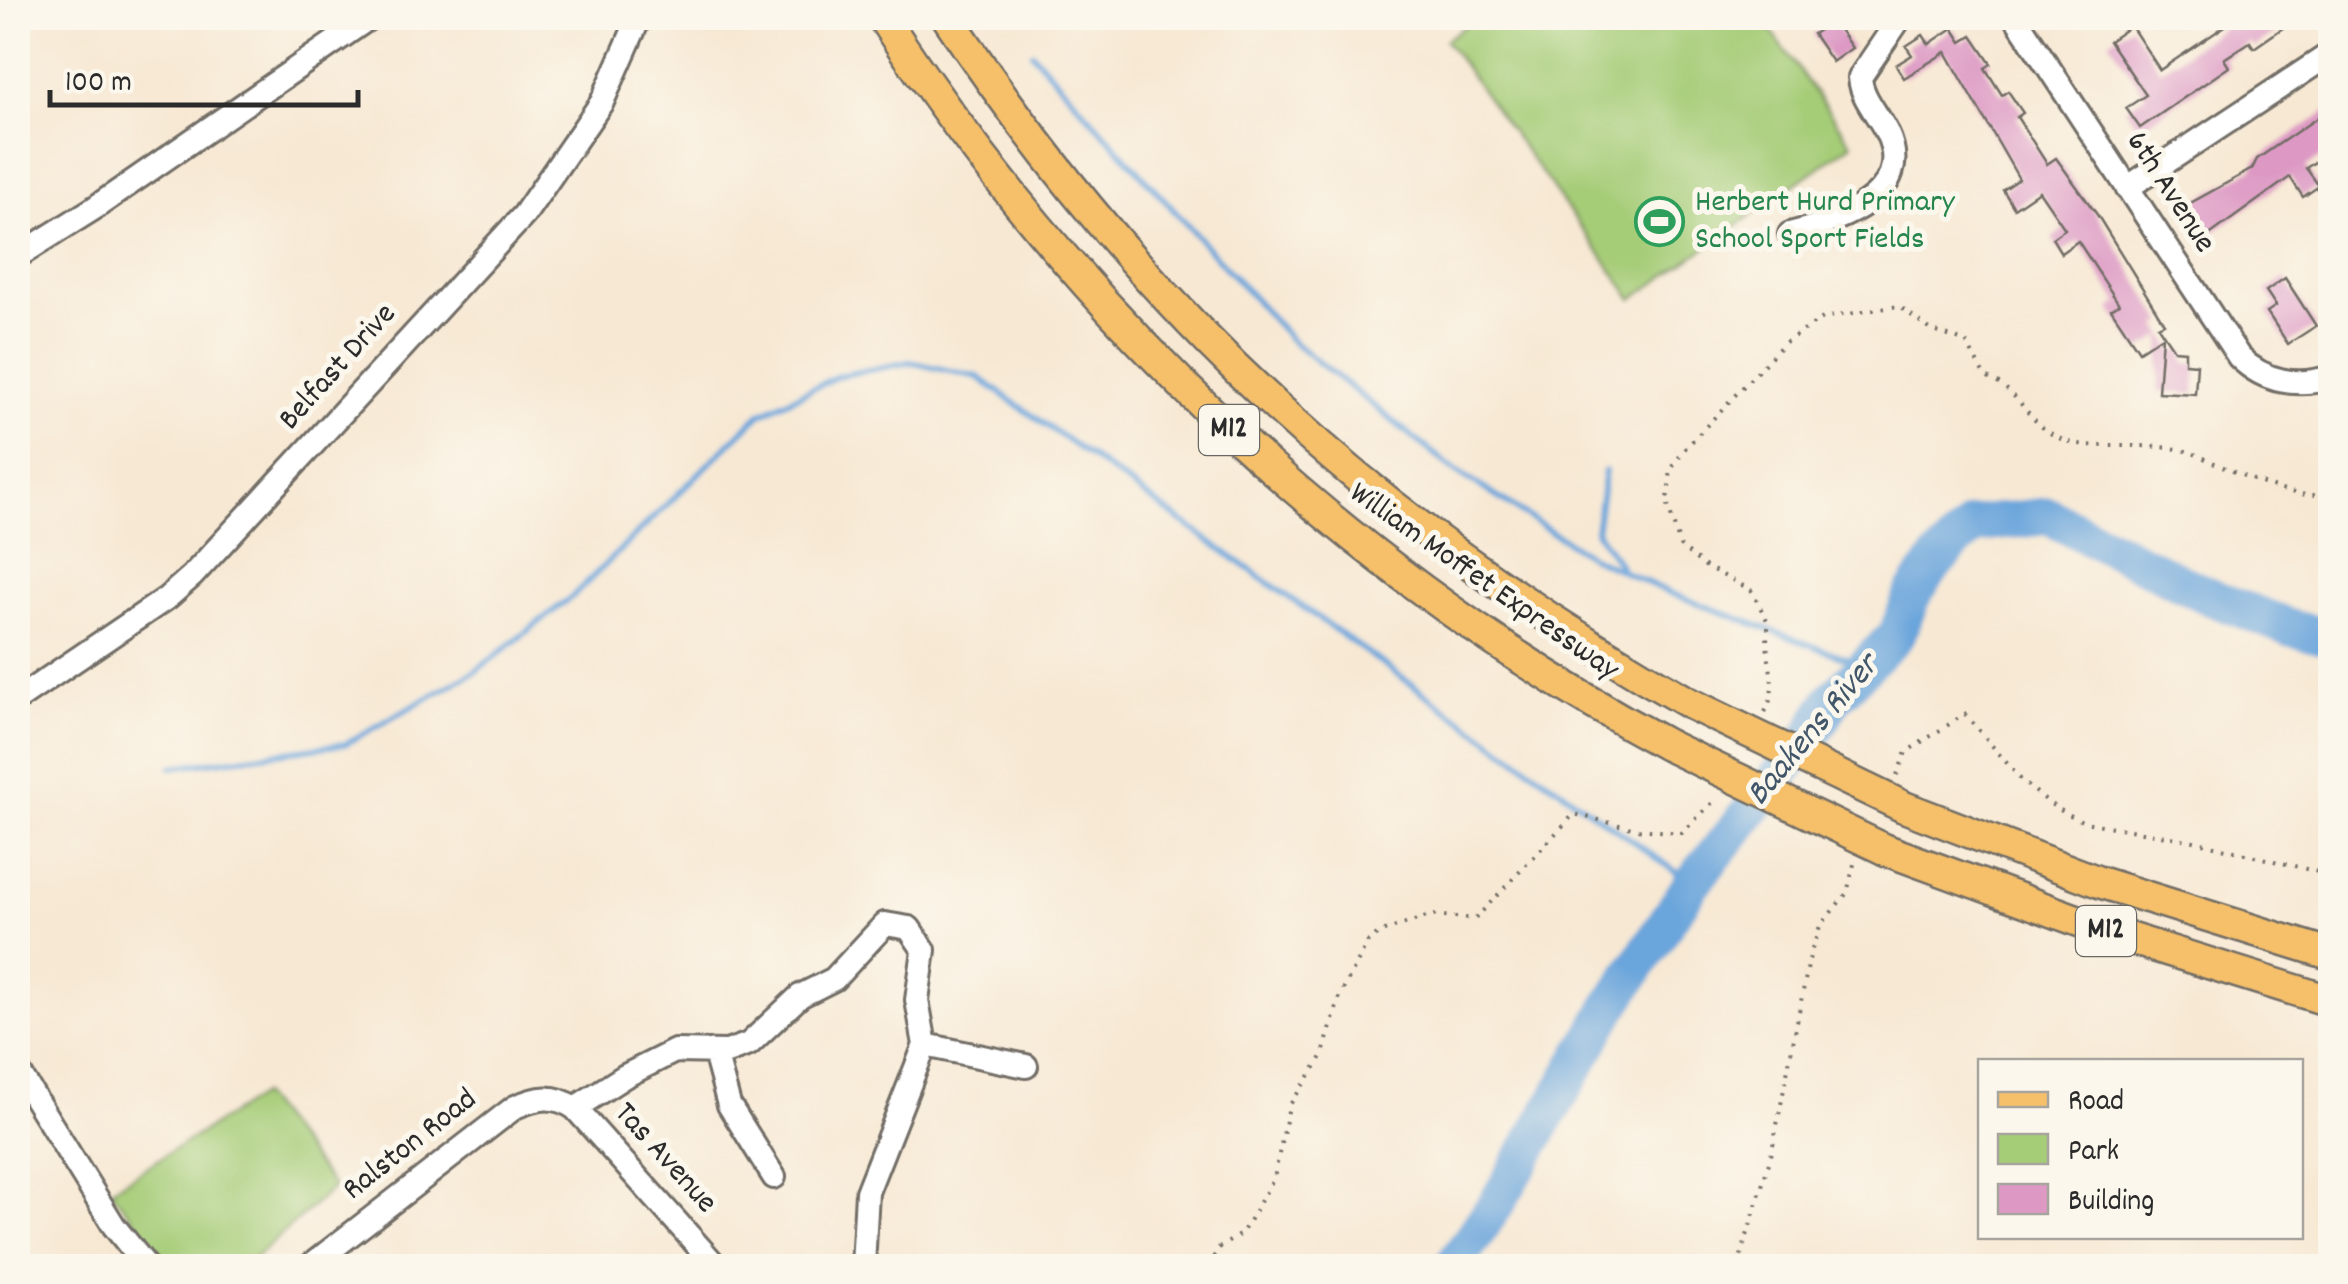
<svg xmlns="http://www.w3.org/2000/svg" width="2348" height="1284" viewBox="0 0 2348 1284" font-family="Dekko,sans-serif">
<rect width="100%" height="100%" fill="#fbf7ec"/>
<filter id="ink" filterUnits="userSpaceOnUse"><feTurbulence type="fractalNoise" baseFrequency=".01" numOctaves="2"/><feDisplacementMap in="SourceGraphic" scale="20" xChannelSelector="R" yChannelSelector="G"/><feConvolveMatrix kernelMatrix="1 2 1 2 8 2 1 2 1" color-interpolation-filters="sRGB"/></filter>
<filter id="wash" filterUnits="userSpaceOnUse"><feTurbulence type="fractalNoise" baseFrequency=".0048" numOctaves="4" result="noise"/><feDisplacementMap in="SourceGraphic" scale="40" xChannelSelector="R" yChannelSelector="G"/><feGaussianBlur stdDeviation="2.25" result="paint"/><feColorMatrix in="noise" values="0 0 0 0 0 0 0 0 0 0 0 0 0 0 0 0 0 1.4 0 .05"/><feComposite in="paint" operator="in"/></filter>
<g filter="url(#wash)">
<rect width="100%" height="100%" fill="#f7e8d3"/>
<!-- green -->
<path fill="#a5cc77" stroke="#687c51" stroke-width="2.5" d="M 1476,18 L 1762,18 L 1852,144 L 1633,299 L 1445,40 Z
M 261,1095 L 334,1187 L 246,1266 L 171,1266 L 110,1190 Z"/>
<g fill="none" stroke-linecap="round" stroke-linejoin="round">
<!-- stream -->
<path stroke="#6ba5db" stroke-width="6" d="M 1032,53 L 1292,341 L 1453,469 L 1591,557 L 1670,593 L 1870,667
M 1605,471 L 1596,531 L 1620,566
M 172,767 L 345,744 L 476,671 L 574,595 L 760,414 L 838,376 L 910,362 L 978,377 L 1692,883"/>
<!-- river -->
<path stroke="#6ba5db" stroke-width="38" d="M 1453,1266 L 1497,1203 L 1610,1008 L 1692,883 L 1810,737 L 1834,698 L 1897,634 L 1913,594 L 1937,561 L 1973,525 L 2048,516 L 2208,596 L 2292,629 L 2330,637"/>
</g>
<g id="blocks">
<!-- building -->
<path fill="#dd99c4" d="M 2237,18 L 2297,18 L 2254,48 L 2250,42 L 2224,59 L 2229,67 L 2140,128 L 2126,108 L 2146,95 L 2109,41 L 2131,26 L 2160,70 Z
M 1833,21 L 1852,48 L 1832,62 L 1813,34 Z
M 1953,28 L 1962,42 L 1972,36 L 1991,64 L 1985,68 L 2002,95 L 2008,91 L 2023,113 L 2017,117 L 2047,164 L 2056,158 L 2098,216 L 2164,323 L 2158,326 L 2174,350 L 2185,351 L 2185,363 L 2197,364 L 2195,394 L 2158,392 L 2162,336 L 2139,351 L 2111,309 L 2119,304 L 2078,241 L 2061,253 L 2052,238 L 2065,229 L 2039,191 L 2014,208 L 2003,190 L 2019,179 L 1946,52 L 1904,78 L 1896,65 L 1912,55 L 1906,46 L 1923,35 L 1929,44 Z
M 2330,109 L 2330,152 L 2306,168 L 2319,186 L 2303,197 L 2290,177 L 2208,236 L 2187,205 L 2252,169 L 2257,159 Z
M 2285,278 L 2316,326 L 2288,344 L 2267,312 L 2276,306 L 2266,291 Z"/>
</g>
</g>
<g filter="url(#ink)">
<use href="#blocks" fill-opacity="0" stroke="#726d66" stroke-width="2.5"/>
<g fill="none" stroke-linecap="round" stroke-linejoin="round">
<defs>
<path id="minor" d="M 2016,18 L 2239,357 C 2264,382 2298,388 2330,377
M 2127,188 L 2330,54
M 1790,234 C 1835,222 1917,196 1887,133 C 1879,115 1861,98 1860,77 L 1900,18
M 18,256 L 93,209 L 369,18
M 18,699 L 167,598 L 192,576 L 524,215 L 602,102 L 639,18
M 925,1045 L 1026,1066
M 715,1053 L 729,1105 L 774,1177
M 18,1071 L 114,1226 L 146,1266
M 575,1108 L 625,1076 L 675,1051 L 727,1052 L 749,1044 L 800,996 L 834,979 L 885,924 L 909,928 L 924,950 L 917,1000 L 925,1045 L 867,1192 L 863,1266
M 310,1266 L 515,1107 C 538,1097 554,1094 575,1108 L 716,1266"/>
<path id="major" d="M 883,18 C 1081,319 1348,573 1667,745
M 948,18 C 1145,315 1379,528 1689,703
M 1904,807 L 2099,882 L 2330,954
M 1886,850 L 2109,932 L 2330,1001"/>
</defs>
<!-- minor casing -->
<use href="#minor" stroke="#726d66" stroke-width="28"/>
<!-- major casing -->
<use href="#major" stroke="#726d66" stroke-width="35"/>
<!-- path -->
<path stroke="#726d66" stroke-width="4" stroke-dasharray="2.5 8" stroke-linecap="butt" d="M 1765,712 C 1782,682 1761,656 1769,624 L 1751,590 L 1703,565 L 1680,546 L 1667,502 L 1671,470 L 1683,451 L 1784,343 L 1823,318 L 1899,306 L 1931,330 L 1966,342 L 1985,377 C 2023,391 2024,422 2061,439 C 2091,453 2154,439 2192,453 C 2227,467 2295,506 2330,492
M 1897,775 L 1906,752 L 1965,714 L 2023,782 L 2056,808 L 2084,822 L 2194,841 L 2330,875
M 1208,1266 L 1219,1248 L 1242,1233 L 1274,1178 L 1289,1106 L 1322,1057 L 1340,996 L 1368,942 L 1381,932 L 1432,915 L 1475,919 L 1574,814 L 1636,829 L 1682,833 L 1717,798
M 1738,1266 L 1771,1156 L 1810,955 L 1820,926 L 1847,893 L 1855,860"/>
<!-- minor -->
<use href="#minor" stroke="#fff" stroke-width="22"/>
<!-- major -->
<use href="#major" stroke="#f6c06b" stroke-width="30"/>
<defs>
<path id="major-bridge" d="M 1689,703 L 1904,807
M 1667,745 L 1886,850"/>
</defs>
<!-- major-bridge casing -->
<use href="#major-bridge" stroke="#726d66" stroke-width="35" stroke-linecap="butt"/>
<!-- major-bridge -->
<use href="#major-bridge" stroke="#f6c06b" stroke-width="30"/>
</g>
</g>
<!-- icons -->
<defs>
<symbol id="stadium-ring" viewBox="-11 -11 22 22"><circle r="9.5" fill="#fbf7ec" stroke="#2e9e5b" stroke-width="1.5"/><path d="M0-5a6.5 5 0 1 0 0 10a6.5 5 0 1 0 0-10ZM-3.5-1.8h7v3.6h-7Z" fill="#2e9e5b"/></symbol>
</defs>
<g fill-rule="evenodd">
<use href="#stadium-ring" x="1632" y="194" width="55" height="55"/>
</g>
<g text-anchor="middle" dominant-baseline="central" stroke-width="10" stroke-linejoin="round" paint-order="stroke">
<!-- shield labels -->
<g fill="#fbf7ec" stroke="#696865" stroke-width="2.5">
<rect x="1199" y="405" width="60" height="50" rx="8"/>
<rect x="2076" y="906" width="60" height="50" rx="8"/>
</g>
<g font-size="30" font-weight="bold" fill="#2b2b2b">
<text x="1229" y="430">M12</text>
<text x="2106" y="931">M12</text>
</g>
<!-- street labels -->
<g font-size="32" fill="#2b2b2b" stroke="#fbf7ec">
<text transform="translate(2169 193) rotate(57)">6th Avenue</text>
<text transform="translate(339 368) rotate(-48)">Belfast Drive</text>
<text transform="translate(1483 583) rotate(35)">William Moffet Expressway</text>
<text transform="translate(411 1146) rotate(-38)">Ralston Road</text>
<text transform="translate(664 1159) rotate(48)">Tas Avenue</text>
</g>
<!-- leisure labels -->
<g font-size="32" fill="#27864d" stroke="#fbf7ec" text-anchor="start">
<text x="1695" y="204">Herbert Hurd Primary<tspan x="1695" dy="37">School Sport Fields</tspan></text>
</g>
<!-- water labels -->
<g font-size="35" font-style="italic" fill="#415669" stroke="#fbf7ec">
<text transform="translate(1814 731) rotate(-50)">Baakens River</text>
</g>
</g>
<!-- margin -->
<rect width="2348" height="1284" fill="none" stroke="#fbf7ec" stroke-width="60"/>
<!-- legend -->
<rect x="1978" y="1059" width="325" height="180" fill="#fbf7ec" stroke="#a8a59f" stroke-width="2.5"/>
<rect x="1998" y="1092" width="50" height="15" fill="#f6c06b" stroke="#a8a59f" stroke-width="2.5"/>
<text x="2068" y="1109" font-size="30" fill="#2b2b2b">Road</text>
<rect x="1998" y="1134" width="50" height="30" fill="#a5cc77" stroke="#a8a59f" stroke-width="2.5"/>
<text x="2068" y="1159" font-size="30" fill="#2b2b2b">Park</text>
<rect x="1998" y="1184" width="50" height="30" fill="#dd99c4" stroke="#a8a59f" stroke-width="2.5"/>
<text x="2068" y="1209" font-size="30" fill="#2b2b2b">Building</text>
<!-- scale -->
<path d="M50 90v15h308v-15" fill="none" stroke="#2b2b2b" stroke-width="5"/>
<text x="65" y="90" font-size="30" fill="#2b2b2b" stroke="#fbf7ec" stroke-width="8" paint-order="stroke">100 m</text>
</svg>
